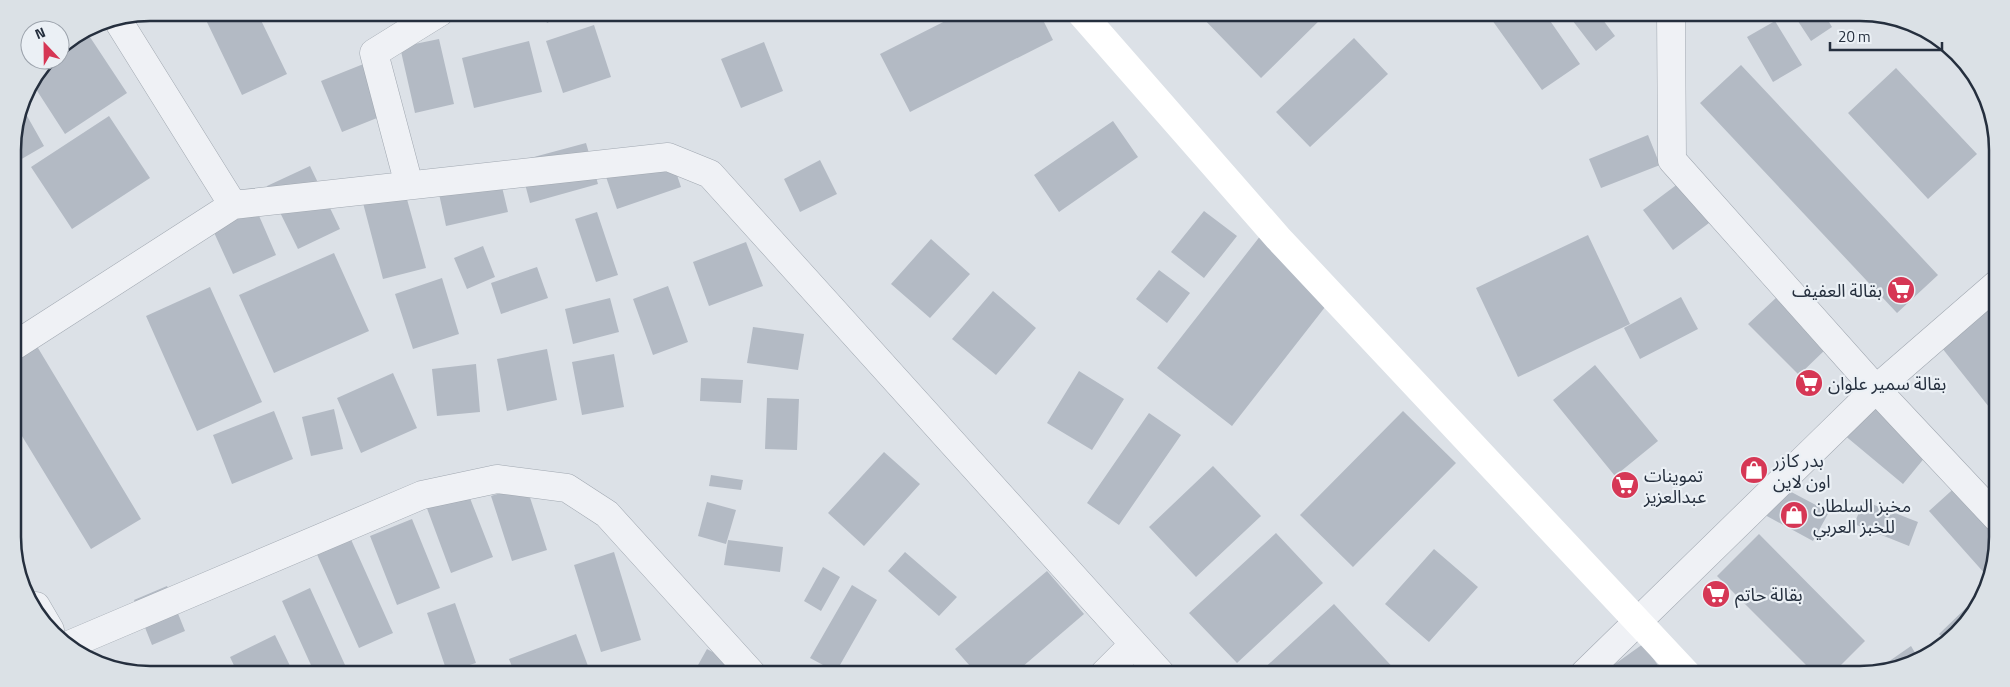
<svg xmlns="http://www.w3.org/2000/svg" width="2010" height="687" viewBox="0 0 2010 687" font-family="'Titillium Web','Noto Sans Arabic',sans-serif">
<rect width="100%" height="100%" fill="#dce1e7"/>
<!-- building -->
<path fill="#b3bac4" d="M 217,12 L 257,12 L 287,74 L 242,95 L 205,18 Z
M 542,12 L 569,12 L 547,23 Z
M 963,12 L 1039,12 L 1053,40 L 910,112 L 880,54 Z
M 1197,12 L 1328,12 L 1261,78 Z
M 1503,12 L 1544,12 L 1580,64 L 1542,90 L 1492,20 Z
M 1566,12 L 1597,12 L 1615,36 L 1596,51 Z
M 1792,12 L 1823,12 L 1832,27 L 1811,41 Z
M 1775,21 L 1802,65 L 1773,82 L 1747,37 Z
M 594,25 L 611,77 L 563,93 L 546,41 Z
M 86,31 L 127,93 L 65,134 L 32,83 L 49,60 L 60,60 L 60,48 Z
M 1354,38 L 1388,74 L 1310,147 L 1276,112 Z
M 439,39 L 454,104 L 415,113 L 400,47 Z
M 529,41 L 542,92 L 474,108 L 462,58 Z
M 764,42 L 783,91 L 741,108 L 721,59 Z
M 366,63 L 387,114 L 342,132 L 321,81 Z
M 1741,65 L 1938,275 L 1897,313 L 1700,103 Z
M 1896,68 L 1977,154 L 1928,199 L 1848,113 Z
M 22,107 L 44,146 L 13,164 L 13,141 Z
M 109,116 L 150,178 L 72,229 L 31,167 Z
M 1113,121 L 1138,157 L 1059,212 L 1034,175 Z
M 1648,135 L 1660,165 L 1601,188 L 1589,159 Z
M 586,143 L 598,184 L 530,203 L 519,161 Z
M 667,145 L 681,187 L 617,209 L 603,168 Z
M 820,160 L 837,194 L 800,212 L 784,179 Z
M 310,166 L 340,229 L 298,249 L 267,186 Z
M 497,166 L 508,212 L 446,226 L 436,180 Z
M 1687,177 L 1717,217 L 1673,250 L 1643,210 Z
M 405,192 L 426,268 L 383,279 L 363,203 Z
M 250,195 L 276,255 L 233,274 L 206,215 Z
M 1204,211 L 1237,236 L 1204,278 L 1171,252 Z
M 597,212 L 618,275 L 596,282 L 575,219 Z
M 1261,235 L 1336,293 L 1232,426 L 1157,368 Z
M 1588,235 L 1630,324 L 1518,377 L 1476,288 Z
M 931,239 L 970,274 L 930,318 L 891,284 Z
M 13,241 L 22,257 L 13,262 Z
M 746,242 L 763,286 L 709,306 L 693,262 Z
M 483,246 L 495,277 L 467,289 L 454,258 Z
M 334,253 L 369,331 L 274,373 L 239,295 Z
M 537,267 L 548,298 L 501,314 L 491,283 Z
M 1159,270 L 1190,293 L 1167,323 L 1136,299 Z
M 442,278 L 459,334 L 413,349 L 395,294 Z
M 668,286 L 688,342 L 653,355 L 633,299 Z
M 210,287 L 262,402 L 197,431 L 146,316 Z
M 993,291 L 1036,328 L 996,375 L 952,339 Z
M 1997,296 L 1997,417 L 1938,343 Z
M 1681,297 L 1698,329 L 1640,359 L 1624,328 Z
M 1777,297 L 1827,348 L 1799,375 L 1748,324 Z
M 610,298 L 619,332 L 573,344 L 565,309 Z
M 753,327 L 804,334 L 798,370 L 747,363 Z
M 35,343 L 141,519 L 91,549 L 14,423 L 14,356 Z
M 547,349 L 557,400 L 507,411 L 497,359 Z
M 614,354 L 624,407 L 582,415 L 572,362 Z
M 476,364 L 480,412 L 437,416 L 432,369 Z
M 1595,365 L 1658,441 L 1615,476 L 1553,400 Z
M 1079,371 L 1124,399 L 1092,450 L 1047,423 Z
M 393,373 L 417,428 L 361,453 L 337,398 Z
M 701,378 L 743,380 L 741,403 L 700,401 Z
M 1869,379 L 1940,439 L 1903,484 L 1831,424 Z
M 767,398 L 799,399 L 797,450 L 765,449 Z
M 334,409 L 343,449 L 311,456 L 302,417 Z
M 274,411 L 293,459 L 232,484 L 213,435 Z
M 1403,411 L 1456,463 L 1353,567 L 1300,515 Z
M 1149,413 L 1181,435 L 1119,525 L 1087,503 Z
M 884,452 L 920,484 L 864,546 L 828,513 Z
M 1213,466 L 1261,516 L 1196,577 L 1149,527 Z
M 711,475 L 743,480 L 741,490 L 709,486 Z
M 1960,483 L 1997,524 L 1998,537 L 1992,570 L 1986,575 L 1929,511 Z
M 526,485 L 547,550 L 512,561 L 491,496 Z
M 1780,486 L 1829,512 L 1813,541 L 1765,515 Z
M 466,488 L 493,557 L 451,573 L 425,503 Z
M 1864,501 L 1918,522 L 1909,546 L 1854,524 Z
M 707,502 L 736,510 L 726,544 L 698,536 Z
M 340,515 L 393,633 L 359,648 L 306,530 Z
M 412,519 L 440,588 L 397,605 L 370,536 Z
M 1276,533 L 1323,583 L 1237,663 L 1189,613 Z
M 1759,534 L 1865,641 L 1832,674 L 1815,674 L 1717,576 Z
M 728,540 L 783,547 L 780,572 L 724,565 Z
M 1434,549 L 1478,587 L 1429,642 L 1385,604 Z
M 614,552 L 641,640 L 601,652 L 574,565 Z
M 905,552 L 957,597 L 939,616 L 888,571 Z
M 823,567 L 840,577 L 821,611 L 804,601 Z
M 1047,571 L 1084,614 L 1014,674 L 977,674 L 955,649 Z
M 852,585 L 877,600 L 836,672 L 810,658 Z
M 167,586 L 185,631 L 152,645 L 134,600 Z
M 310,588 L 345,665 L 323,674 L 315,674 L 282,601 Z
M 455,603 L 476,663 L 447,672 L 427,613 Z
M 1334,604 L 1399,674 L 1258,674 Z
M 1967,607 L 1970,610 L 1947,642 L 1939,634 Z
M 576,634 L 591,674 L 515,674 L 509,659 Z
M 275,635 L 292,670 L 283,674 L 238,674 L 230,657 Z
M 1643,644 L 1664,674 L 1601,674 Z
M 1911,646 L 1917,656 L 1875,672 L 1875,671 Z
M 707,649 L 753,674 L 693,674 Z"/>
<g fill="none" stroke-linecap="round" stroke-linejoin="round">
<defs>
<path id="street" d="M 1671,12 L 1672,160 L 1876,389 L 1997,518
M 117,19 L 233,205
M 409,185 L 374,53 L 440,12
M 14,346 L 233,205 L 668,157 L 710,174 L 1161,674
M 36,606 L 50,630
M 71,644 L 422,495 L 497,479 L 567,488 L 607,514 L 752,674
M 1104,674 L 1133,645
M 1584,674 L 1876,389 L 1997,284"/>
</defs>
<!-- street casing -->
<use href="#street" stroke="#a1a8b1" stroke-width="29"/>
<!-- street -->
<use href="#street" stroke="#eff1f5" stroke-width="28"/>
<!-- secondary -->
<path stroke="#fff" stroke-width="28" d="M 1080,12 L 1278,238 L 1687,674"/>
</g>
<!-- icons -->
<defs>
<symbol id="supermarket-disc" viewBox="-11 -11 22 22"><circle r="9.5" fill="#d63755" stroke="#ebf0f5"/><path d="M-6-5.5h2.5l.6 2H6L4.5 2H-2.5L-4.4-4H-6ZM-1.5 3.2a1.3 1.3 0 1 0 .1 0ZM3 3.2a1.3 1.3 0 1 0 .1 0Z" fill="#fff"/></symbol>
<symbol id="shop-disc" viewBox="-11 -11 22 22"><circle r="9.5" fill="#d63755" stroke="#ebf0f5"/><path d="M-5-2.5h2.3a2.7 3.5 0 0 1 5.4 0H5L5.5 6h-11ZM-1.5-2.5h3a1.5 2.3 0 0 0-3 0Z" fill="#fff"/></symbol>
</defs>
<g fill-rule="evenodd">
<use href="#supermarket-disc" x="1885" y="274" width="32" height="32"/>
<use href="#supermarket-disc" x="1793" y="367" width="32" height="32"/>
<use href="#shop-disc" x="1738" y="454" width="32" height="32"/>
<use href="#supermarket-disc" x="1609" y="469" width="32" height="32"/>
<use href="#shop-disc" x="1778" y="499" width="32" height="32"/>
<use href="#supermarket-disc" x="1700" y="578" width="32" height="32"/>
</g>
<g text-anchor="middle" dominant-baseline="central" stroke-width="4.5" stroke-linejoin="round" paint-order="stroke">
<!-- poi labels -->
<g font-size="18" fill="#252f3e" stroke="#ebf0f5" text-anchor="start">
<text x="1882" y="290" text-anchor="end">بقالة العفيف</text>
<text x="1828" y="383">بقالة سمير علوان</text>
<text x="1773" y="460">بدر كازر<tspan x="1773" dy="21">اون لاين</tspan></text>
<text x="1644" y="475">تموينات<tspan x="1644" dy="21">عبدالعزيز</tspan></text>
<text x="1813" y="505">مخبز السلطان<tspan x="1813" dy="21">للخبز العربي</tspan></text>
<text x="1735" y="594">بقالة حاتم</text>
</g>
</g>
<!-- crop -->
<path d="M0 0H2010V687H0ZM150 21H1860A129 129 0 0 1 1989 150V537A129 129 0 0 1 1860 666H150A129 129 0 0 1 21 537V150A129 129 0 0 1 150 21Z" fill="#dbe1e6" fill-rule="evenodd"/>
<path fill="none" stroke="#252f3e" stroke-width="2.5" d="M150 21H1860A129 129 0 0 1 1989 150V537A129 129 0 0 1 1860 666H150A129 129 0 0 1 21 537V150A129 129 0 0 1 150 21Z"/>
<!-- north arrow -->
<g transform="translate(45 45) rotate(338)"><circle r="24" fill="#ebf0f5" stroke="#9ca3ac"/>
<path d="M0-4L9 19L0 12L-9 19Z" fill="#d63755"/>
<text y="-8" font-size="14" font-weight="bold" text-anchor="middle" fill="#252f3e">N</text>
</g>
<!-- scale -->
<path d="M1830 42v8h112v-8" fill="none" stroke="#252f3e" stroke-width="2.5"/>
<text x="1838" y="42" font-size="15" fill="#252f3e" stroke="#ebf0f5" stroke-width="4" paint-order="stroke">20 m</text>
</svg>
